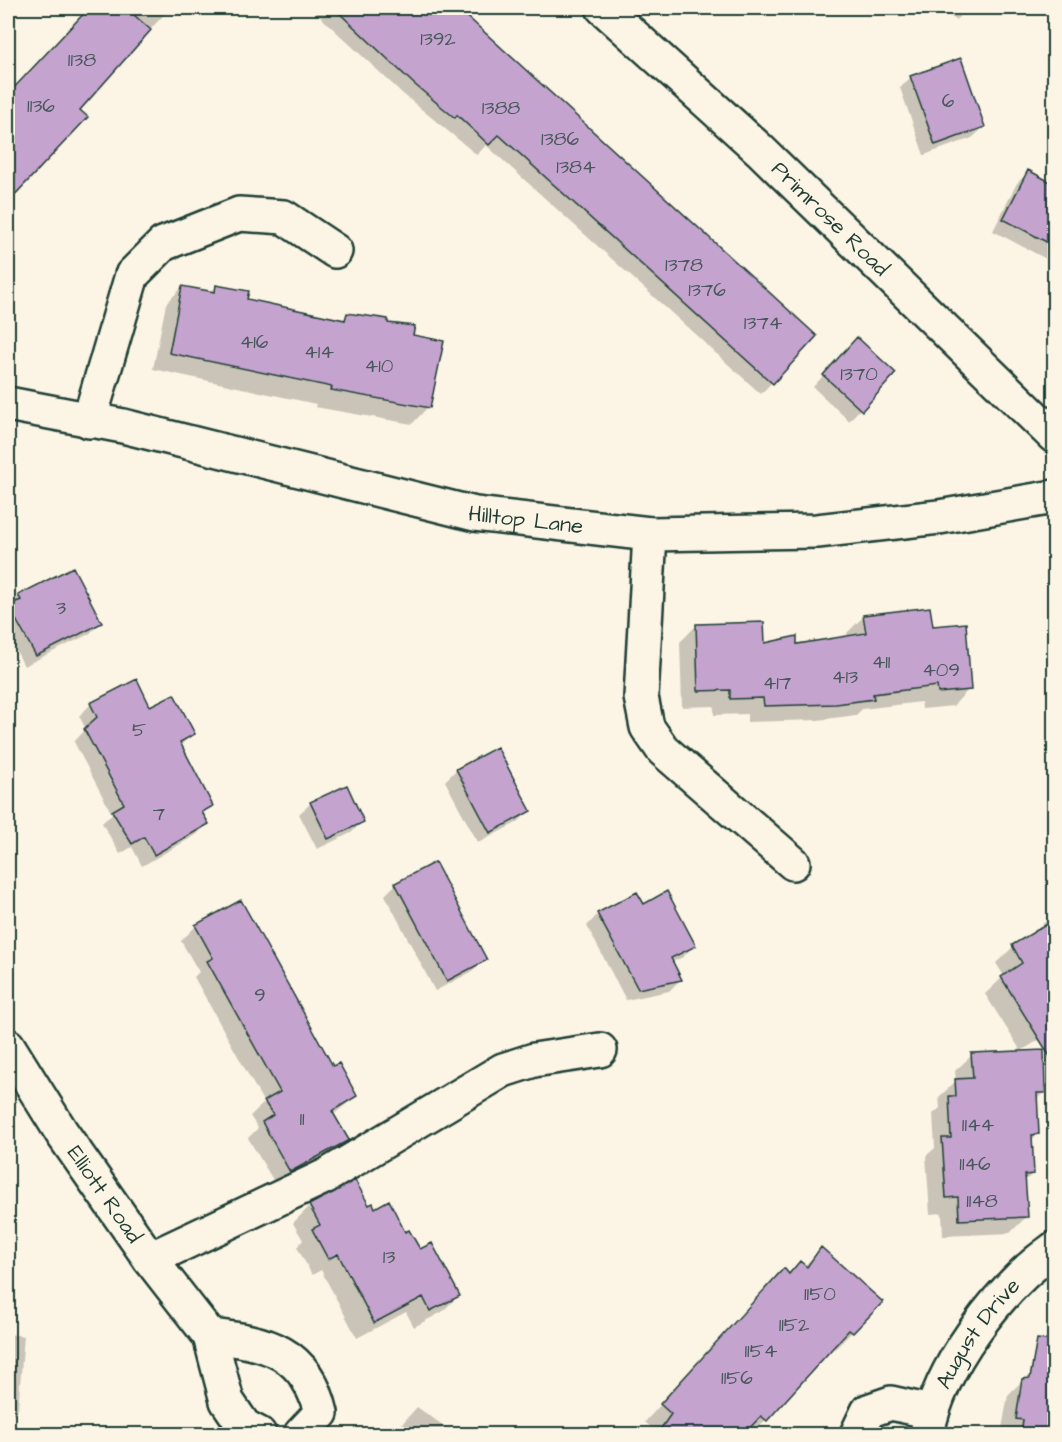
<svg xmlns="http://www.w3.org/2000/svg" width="1062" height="1442" viewBox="0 0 1062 1442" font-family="'Architects Daughter',sans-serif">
<rect width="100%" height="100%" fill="#fcf5e5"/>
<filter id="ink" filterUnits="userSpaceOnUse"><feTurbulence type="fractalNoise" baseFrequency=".0167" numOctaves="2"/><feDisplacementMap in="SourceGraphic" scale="12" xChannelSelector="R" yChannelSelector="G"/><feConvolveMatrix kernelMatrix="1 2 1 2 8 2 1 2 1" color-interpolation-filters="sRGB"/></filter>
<g filter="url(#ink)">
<!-- shadow -->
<path fill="#0003" d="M 90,8 L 170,8 L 107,76 L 9,198 L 11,200 L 8,205 L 8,98 Z
M 316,8 L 457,8 L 814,336 L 761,394 L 486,145 L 477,155 L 403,94 L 313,10 Z
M 937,8 L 967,8 L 956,20 Z
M 911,77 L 984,127 L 972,138 L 924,155 L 900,88 Z
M 1029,172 L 1054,186 L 1054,263 L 993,231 L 1017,183 Z
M 182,287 L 210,293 L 216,287 L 246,301 L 341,321 L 348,315 L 386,324 L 411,336 L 428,407 L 412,424 L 315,407 L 316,404 L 153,369 L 166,304 Z
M 846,351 L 860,409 L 849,421 L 813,387 Z
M 19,596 L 101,623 L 89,634 L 24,666 L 8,635 L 8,608 Z
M 864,616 L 931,628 L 969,689 L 953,706 L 922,709 L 921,702 L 862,709 L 856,715 L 818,720 L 747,722 L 747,714 L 714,715 L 714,706 L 682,707 L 680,642 L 697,625 L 763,645 L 796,646 L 848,637 L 847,633 Z
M 136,681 L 150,708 L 193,733 L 180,746 L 211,806 L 202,815 L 207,824 L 196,835 L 142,866 L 132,847 L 120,854 L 102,823 L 112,814 L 74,742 L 86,729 L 79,716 L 90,705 Z
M 456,770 L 529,811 L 518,822 L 478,843 L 445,781 Z
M 311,803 L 362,822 L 351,833 L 317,849 L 299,814 Z
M 396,884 L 485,960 L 473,971 L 435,991 L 385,895 Z
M 240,902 L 333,1068 L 356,1096 L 333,1115 L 347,1140 L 333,1155 L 276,1185 L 248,1138 L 258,1128 L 250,1116 L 264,1103 L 194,977 L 199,972 L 181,941 L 195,927 Z
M 643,906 L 694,945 L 683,957 L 672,962 L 680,980 L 669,991 L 626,1000 L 587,926 L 598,914 Z
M 1054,915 L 1054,1031 L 1021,1051 L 985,994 L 1004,976 L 996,963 L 1013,947 Z
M 972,1055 L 1044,1092 L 1036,1100 L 1038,1133 L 1031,1141 L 1032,1174 L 1024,1182 L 1027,1216 L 1010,1233 L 943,1236 L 942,1213 L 930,1214 L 926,1156 L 935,1148 L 933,1114 L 940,1108 L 939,1097 L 956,1081 L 955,1071 Z
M 310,1206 L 368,1207 L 375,1210 L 419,1251 L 458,1296 L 442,1312 L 414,1327 L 406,1312 L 357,1338 L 321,1270 L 312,1275 L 297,1247 L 303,1240 L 293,1223 Z
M 822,1249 L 852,1332 L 835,1349 L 833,1346 L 753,1434 L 654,1434 L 656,1432 L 645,1422 L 767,1287 L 804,1266 Z
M 8,1334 L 24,1336 L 18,1409 L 8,1420 Z
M 1024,1379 L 1054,1384 L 1054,1434 L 1001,1434 L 1008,1395 Z
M 417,1407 L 454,1433 L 452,1434 L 393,1434 Z"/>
<!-- building -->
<path fill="#c4a4cf" stroke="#1f3d34" stroke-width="1.5" d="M 89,8 L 126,8 L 151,30 L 80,110 L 88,117 L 8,202 L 8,94 Z
M 334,8 L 458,8 L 817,336 L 773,384 L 499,135 L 489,145 L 457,115 L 455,118 L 414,84 Z
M 961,58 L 985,127 L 935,145 L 910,76 Z
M 1028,170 L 1054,184 L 1054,246 L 1003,219 Z
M 216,285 L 249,291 L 247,299 L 345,320 L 347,313 L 388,319 L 388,323 L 415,326 L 413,335 L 444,341 L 430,408 L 331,390 L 332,387 L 169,353 L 182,286 L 215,292 Z
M 857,337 L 896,373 L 862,411 L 823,375 Z
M 73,567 L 102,623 L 36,656 L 8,605 L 21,600 L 18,595 Z
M 930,607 L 933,626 L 966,623 L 971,690 L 938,693 L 937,686 L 873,694 L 874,699 L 836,704 L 764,706 L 763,698 L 730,699 L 730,690 L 698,691 L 696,624 L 764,622 L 765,643 L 797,636 L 797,644 L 866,633 L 863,615 Z
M 137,679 L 150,706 L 174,694 L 195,734 L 180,742 L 213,806 L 202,812 L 209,824 L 154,855 L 144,837 L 132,844 L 112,811 L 124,804 L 84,729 L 97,717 L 90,703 Z
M 497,747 L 531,811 L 490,833 L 456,769 Z
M 347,785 L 364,822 L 328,839 L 310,802 Z
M 435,862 L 487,960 L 447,981 L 395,883 Z
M 667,891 L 696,946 L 671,958 L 682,980 L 638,989 L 597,913 L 637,892 L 644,904 Z
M 241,900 L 333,1066 L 339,1063 L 357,1096 L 332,1111 L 349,1140 L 290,1172 L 262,1122 L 273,1115 L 264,1101 L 280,1092 L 207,961 L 213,958 L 195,925 Z
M 1054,920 L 1054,1063 L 1001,977 L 1022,963 L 1012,945 Z
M 1044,1050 L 1045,1093 L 1037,1093 L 1039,1134 L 1032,1135 L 1034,1174 L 1025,1175 L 1028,1217 L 959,1220 L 958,1197 L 946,1198 L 942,1138 L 951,1138 L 949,1096 L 956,1096 L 955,1079 L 973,1078 L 971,1053 Z
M 355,1180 L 369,1205 L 373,1203 L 375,1208 L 389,1200 L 405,1232 L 409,1230 L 420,1249 L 432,1243 L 460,1296 L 430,1311 L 423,1297 L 374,1323 L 338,1254 L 328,1259 L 312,1229 L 320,1225 L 309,1205 Z
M 821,1247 L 883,1302 L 853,1333 L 849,1330 L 767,1421 L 761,1416 L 744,1434 L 657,1434 L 671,1414 L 660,1404 L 784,1268 L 789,1274 L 800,1261 L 807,1267 Z
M 1037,1339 L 1054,1341 L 1054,1434 L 1021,1434 L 1023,1420 L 1016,1419 L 1022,1379 L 1030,1378 Z"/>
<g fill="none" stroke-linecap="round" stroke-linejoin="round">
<defs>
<g id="minor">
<path id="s1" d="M 603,8 L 760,150 L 1054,436"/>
<path id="s2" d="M 8,404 L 123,426 L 475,514 L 650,534 L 817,531 L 939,517 L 1054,497"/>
<path d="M 89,421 L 132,275 L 163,244 L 239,214 L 284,217 L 335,251"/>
<path d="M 650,534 L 641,697 L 647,727 L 663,750 L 793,863"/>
<path id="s3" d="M 8,1046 L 62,1133 L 150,1259 L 210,1336 L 227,1401 L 244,1426 L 259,1434"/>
<path d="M 150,1259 L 326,1176 L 503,1070 L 534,1060 L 600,1050"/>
<path d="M 210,1336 C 267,1342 307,1351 321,1413 L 301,1434"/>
<path d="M 857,1434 L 868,1411 L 891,1403 L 931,1412"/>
<path id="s4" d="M 927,1434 C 939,1367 999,1288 1054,1249"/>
</g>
</defs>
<!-- minor casing -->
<use href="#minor" stroke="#1f3d34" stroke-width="38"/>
<!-- minor -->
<use href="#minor" stroke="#fcf5e5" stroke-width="33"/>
</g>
</g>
<g text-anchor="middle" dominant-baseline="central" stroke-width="6" stroke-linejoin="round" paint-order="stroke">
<!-- number labels -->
<g font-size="20" fill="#48575b">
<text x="438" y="39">1392</text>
<text x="82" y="60">1138</text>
<text x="948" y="101">6</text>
<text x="41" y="106">1136</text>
<text x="501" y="108">1388</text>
<text x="560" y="139">1386</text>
<text x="576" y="167">1384</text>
<text x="684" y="265">1378</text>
<text x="707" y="290">1376</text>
<text x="763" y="323">1374</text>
<text x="254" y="342">416</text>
<text x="319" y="352">414</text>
<text x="379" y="366">410</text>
<text x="859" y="374">1370</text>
<text x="61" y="608">3</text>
<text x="881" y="662">411</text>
<text x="941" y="670">409</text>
<text x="845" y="677">413</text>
<text x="777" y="683">417</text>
<text x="139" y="730">5</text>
<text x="159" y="814">7</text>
<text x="260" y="995">9</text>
<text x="302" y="1119">11</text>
<text x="978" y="1125">1144</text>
<text x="975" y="1164">1146</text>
<text x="982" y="1201">1148</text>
<text x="389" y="1257">13</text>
<text x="820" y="1294">1150</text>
<text x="794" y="1325">1152</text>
<text x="761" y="1351">1154</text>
<text x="737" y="1378">1156</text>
</g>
<!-- street labels -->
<g font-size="22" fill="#1f3d34" stroke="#fcf5e5">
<text stroke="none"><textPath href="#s1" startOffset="310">Primrose Road</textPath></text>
<text stroke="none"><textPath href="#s2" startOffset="531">Hilltop Lane</textPath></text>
<text stroke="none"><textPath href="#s3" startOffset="177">Elliott Road</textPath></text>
<text stroke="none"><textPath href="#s4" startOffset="114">August Drive</textPath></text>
</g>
</g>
<!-- margin -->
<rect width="1062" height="1442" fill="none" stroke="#fcf5e5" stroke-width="30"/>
<rect x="15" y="15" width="1032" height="1412" fill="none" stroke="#1f3d34" stroke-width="2" filter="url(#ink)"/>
</svg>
